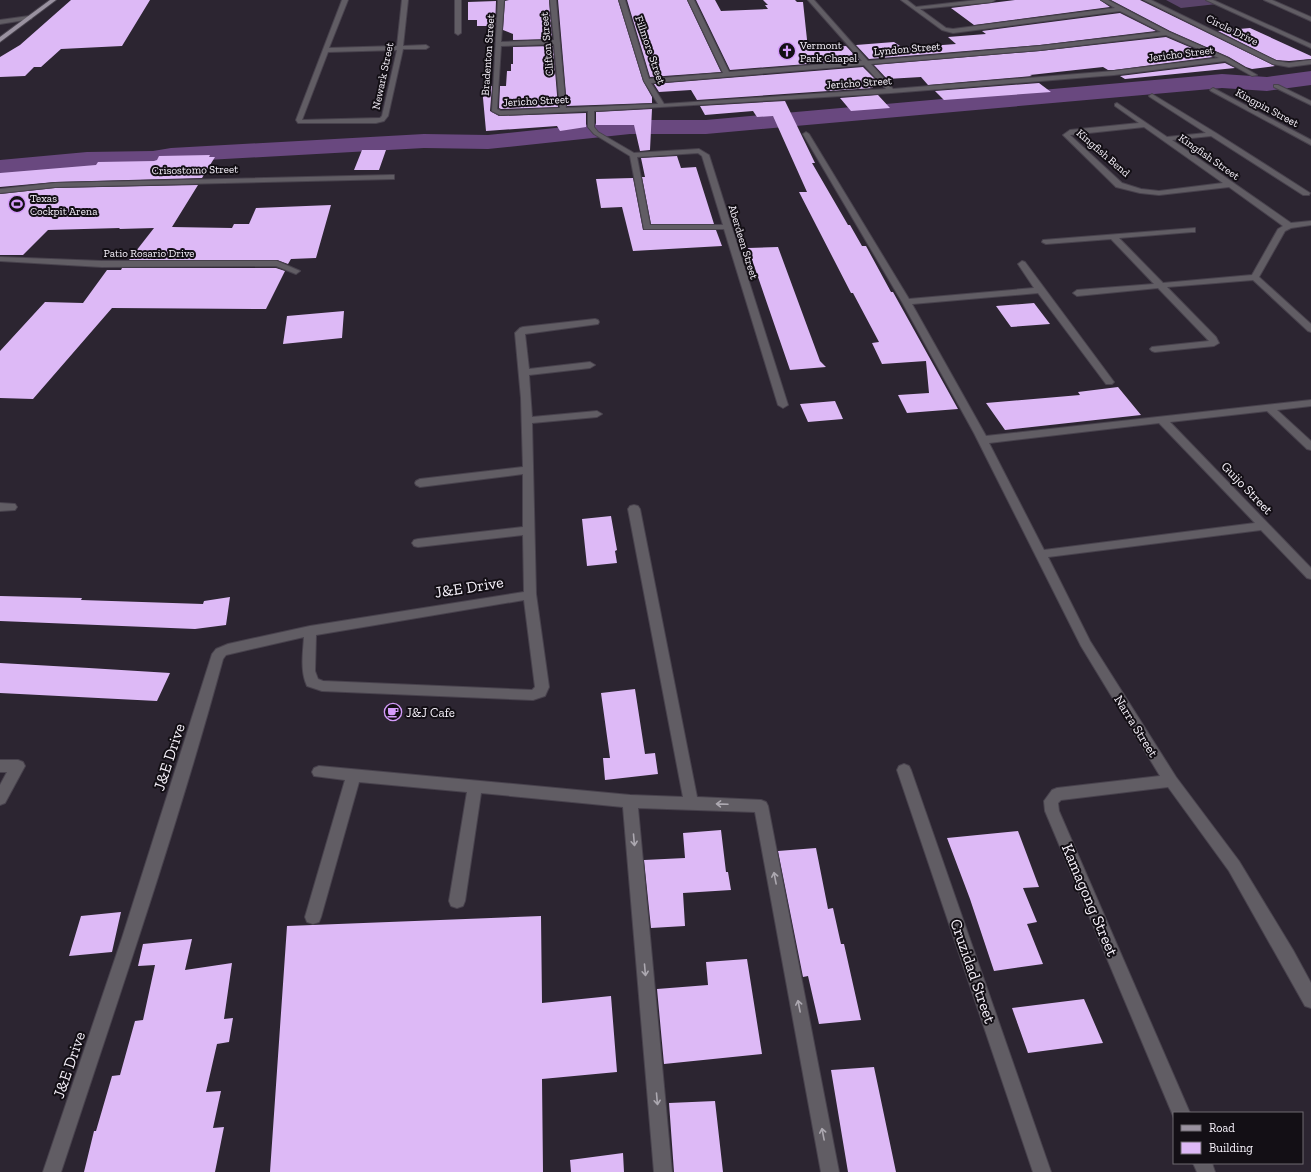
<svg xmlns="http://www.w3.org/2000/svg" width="1311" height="1172" viewBox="0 0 1311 1172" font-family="'Zilla Slab',serif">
<rect width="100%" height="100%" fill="#2c2531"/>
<!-- green -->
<path fill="#594369" d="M 1166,0 L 1208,0 L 1217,4 L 1181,8 Z"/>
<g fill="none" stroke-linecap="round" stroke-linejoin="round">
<!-- river -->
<path fill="#69487f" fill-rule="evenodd" d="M 1311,71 L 1311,85 L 1267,91 L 1222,88 L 706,134 L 630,134 L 488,149 L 424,148 L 171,162 L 153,167 L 87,168 L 0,176 L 0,160 L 87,152 L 153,151 L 171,148 L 424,134 L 488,135 L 630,120 L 706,120 L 1222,74 L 1267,77 Z"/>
</g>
<!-- building -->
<path fill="#ddb9f6" d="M 71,0 L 150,0 L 122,46 L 61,49 L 41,67 L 34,67 L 25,76 L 0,77 L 0,57 L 20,45 Z
M 509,0 L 549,0 L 552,39 L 513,40 L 513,34 L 503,30 L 505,1 Z
M 558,0 L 618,0 L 643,81 L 652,97 L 652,103 L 567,106 Z
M 627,0 L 687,0 L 721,72 L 650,77 Z
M 696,0 L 715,0 L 721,11 L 768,9 L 765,5 L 768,5 L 763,0 L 795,0 L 797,2 L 803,2 L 808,49 L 846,46 L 859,60 L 730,70 Z
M 1015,0 L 1100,0 L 1110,7 L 974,25 L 951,8 Z
M 1111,0 L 1140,0 L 1275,66 L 1252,69 L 1246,67 L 1229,57 L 1170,31 Z
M 496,1 L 495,28 L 489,26 L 477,26 L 477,20 L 468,20 L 468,2 Z
M 1120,13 L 1156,31 L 1040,45 L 869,59 L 856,45 L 894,42 L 903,48 L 956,44 L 948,37 L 986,34 L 982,31 Z
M 1250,28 L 1311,56 L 1311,59 L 1289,61 L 1276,60 L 1218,31 Z
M 1166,37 L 1213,57 L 1114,70 L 1108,70 L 1103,67 L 1030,75 L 1032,76 L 928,85 L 921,77 L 887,79 L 874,65 L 1040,51 Z
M 553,46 L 558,107 L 501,109 L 499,108 L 500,86 L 506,86 L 507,71 L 511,71 L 511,64 L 513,64 L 513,47 Z
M 1225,63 L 1235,68 L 1125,79 L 1120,76 Z
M 863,67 L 876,80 L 867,81 L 873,88 L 697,100 L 691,90 L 659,92 L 654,84 Z
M 1039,83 L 1051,92 L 944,100 L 935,91 Z
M 492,86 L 490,111 L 499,116 L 586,113 L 586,127 L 560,131 L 557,126 L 486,131 L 482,87 Z
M 878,95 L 890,108 L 851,111 L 840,98 Z
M 785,101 L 815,163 L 812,163 L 848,225 L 850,225 L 862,246 L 866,246 L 891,292 L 893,292 L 958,409 L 907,413 L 898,395 L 929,393 L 926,361 L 882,364 L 872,343 L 879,342 L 853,293 L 851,293 L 799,192 L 807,192 L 773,116 L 757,117 L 753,111 L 705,115 L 700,106 Z
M 652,109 L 650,150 L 640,151 L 634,125 L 596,125 L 596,112 Z
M 362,150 L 386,150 L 379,170 L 354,170 Z
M 210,155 L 209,157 L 215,157 L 202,178 L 55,182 L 0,187 L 0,173 L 96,165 L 98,162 L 154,161 L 157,160 L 159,156 Z
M 677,156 L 681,168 L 696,167 L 714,224 L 651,224 L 642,177 L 645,177 L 641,158 Z
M 633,178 L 643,230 L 716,230 L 722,246 L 633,251 L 622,207 L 601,208 L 596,179 Z
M 198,185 L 172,227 L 232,228 L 234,224 L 249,224 L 256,208 L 331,205 L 316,258 L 291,259 L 288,264 L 277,260 L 129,260 L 154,228 L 119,229 L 120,228 L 48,230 L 23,255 L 0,255 L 0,194 L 55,188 Z
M 778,247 L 820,361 L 826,367 L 790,370 L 748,248 Z
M 122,268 L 276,268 L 285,271 L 266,309 L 112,308 L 33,399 L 0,398 L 0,351 L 45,302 L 83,303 L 107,270 L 121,270 Z
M 1034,303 L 1050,324 L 1011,327 L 996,306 Z
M 344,311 L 342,338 L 283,344 L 287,316 Z
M 1118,387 L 1141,415 L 1005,430 L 986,403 L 1080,395 L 1078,392 Z
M 835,401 L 843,419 L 808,422 L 800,404 Z
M 611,516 L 617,550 L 615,551 L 617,563 L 587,566 L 582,519 Z
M 0,596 L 82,598 L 81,600 L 203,604 L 204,601 L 230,597 L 226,625 L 195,629 L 0,621 Z
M 0,663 L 89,668 L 170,673 L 157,701 L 0,693 Z
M 635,689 L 645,754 L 655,753 L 658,774 L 605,780 L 603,758 L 610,758 L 601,693 Z
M 721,830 L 726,872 L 728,872 L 731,890 L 683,893 L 685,926 L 651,928 L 644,860 L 685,858 L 683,833 Z
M 1018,831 L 1039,887 L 1023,888 L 1037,922 L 1027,924 L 1043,964 L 994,971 L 970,899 L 947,838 Z
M 816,848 L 828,909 L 833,908 L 841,944 L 844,944 L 861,1020 L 819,1024 L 808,976 L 803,977 L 778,851 Z
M 121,912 L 112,952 L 69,956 L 81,916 Z
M 541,916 L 542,1003 L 611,996 L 617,1072 L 542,1079 L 543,1172 L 270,1172 L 287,926 Z
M 192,939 L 185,970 L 232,963 L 224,1019 L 233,1018 L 229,1042 L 217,1044 L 206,1092 L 221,1091 L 213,1128 L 224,1127 L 215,1172 L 84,1172 L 94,1131 L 96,1131 L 112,1076 L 120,1075 L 135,1021 L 143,1020 L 155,965 L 138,966 L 143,944 Z
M 747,959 L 762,1054 L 664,1064 L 657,989 L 708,985 L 706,962 Z
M 1084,999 L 1103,1043 L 1028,1053 L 1012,1008 Z
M 874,1067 L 896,1172 L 848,1172 L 831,1070 Z
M 715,1101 L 723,1172 L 674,1172 L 669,1103 Z
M 623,1153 L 624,1172 L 571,1172 L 570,1160 Z"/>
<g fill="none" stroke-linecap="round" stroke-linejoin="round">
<defs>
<path id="minor" d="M 342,0 L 348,0 L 329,48 L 397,46 L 402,0 L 408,0 L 403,46 L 426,45 L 429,47 L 426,49 L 403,49 L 388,116 L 384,121 L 376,123 L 298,123 L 296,120 ZM 397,50 L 382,116 L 380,118 L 302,120 L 328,52 Z
M 455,0 L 461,0 L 461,33 L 458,35 L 455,33 Z
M 498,0 L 504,0 L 501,42 L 554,40 L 550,0 L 556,0 L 566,108 L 658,104 L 644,81 L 619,0 L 625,0 L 649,79 L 723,73 L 688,0 L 694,0 L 729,72 L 862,61 L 808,0 L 814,0 L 868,61 L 1040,46 L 1161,32 L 1120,11 L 953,33 L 942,30 L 901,0 L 907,0 L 916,7 L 977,0 L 995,0 L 992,2 L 920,9 L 946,28 L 953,29 L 1115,8 L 1101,0 L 1108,0 L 1169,32 L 1228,58 L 1257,75 L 1252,76 L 1225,61 L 1114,75 L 891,93 L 594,111 L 594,127 L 598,132 L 634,153 L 699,149 L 709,155 L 788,405 L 783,408 L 778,405 L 724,229 L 644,229 L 630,156 L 594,134 L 588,127 L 588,111 L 500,115 L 492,111 ZM 1166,35 L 1219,58 L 1114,71 L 893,89 L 871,64 L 1040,50 ZM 554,44 L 560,108 L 501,111 L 497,109 L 501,46 ZM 864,65 L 886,89 L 664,104 L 651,83 ZM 698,153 L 702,156 L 723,225 L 650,225 L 637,157 Z
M 1144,0 L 1151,0 L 1276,61 L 1289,63 L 1311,60 L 1311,64 L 1289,67 L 1273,64 Z
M 1206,0 L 1213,0 L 1311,44 L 1311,48 Z
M 1264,0 L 1272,0 L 1311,17 L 1311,21 Z
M 29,16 L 32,18 L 31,19 L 0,24 L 0,20 Z
M 1274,85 L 1278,85 L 1311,101 L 1311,105 L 1274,87 Z
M 1213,88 L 1311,140 L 1311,145 L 1211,91 L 1210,90 Z
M 1152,94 L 1216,133 L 1310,193 L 1309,195 L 1303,195 L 1211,136 L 1172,140 L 1291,223 L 1311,221 L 1311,225 L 1291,228 L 1285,231 L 1259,277 L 1311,324 L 1311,332 L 1308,331 L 1253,280 L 1167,287 L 1216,337 L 1219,343 L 1214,346 L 1155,352 L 1152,351 L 1150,349 L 1152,347 L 1209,341 L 1158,288 L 1077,296 L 1073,293 L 1077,290 L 1154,284 L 1111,239 L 1046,244 L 1042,242 L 1043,240 L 1195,228 L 1195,232 L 1192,232 L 1119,238 L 1163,283 L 1252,275 L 1278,229 L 1283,226 L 1229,187 L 1159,195 L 1140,193 L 1116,187 L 1063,135 L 1070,130 L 1139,123 L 1115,106 L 1115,104 L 1117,103 L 1167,137 L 1206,133 L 1150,97 L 1149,96 ZM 1144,127 L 1223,183 L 1159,191 L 1141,189 L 1122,183 L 1070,135 Z
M 806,132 L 809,134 L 909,299 L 1034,288 L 1018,264 L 1022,261 L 1025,262 L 1114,382 L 1112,384 L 1106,384 L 1038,293 L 912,304 L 986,436 L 1311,400 L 1311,406 L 1277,410 L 1311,441 L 1311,450 L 1307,449 L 1267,411 L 1170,422 L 1311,568 L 1311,579 L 1307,578 L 1261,530 L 1048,557 L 1090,641 L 1176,777 L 1239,861 L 1293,950 L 1311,983 L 1311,1008 L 1305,1006 L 1229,871 L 1168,787 L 1061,800 L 1058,803 L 1059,811 L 1190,1113 L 1174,1113 L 1174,1118 L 1045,811 L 1044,801 L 1052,790 L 1057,788 L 1160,776 L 1081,646 L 974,433 L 902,302 L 803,134 ZM 1159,423 L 1255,523 L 1044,550 L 989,443 Z
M 391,175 L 394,175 L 394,179 L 55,187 L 0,193 L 0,189 L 55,183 Z
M 0,257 L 102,261 L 277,261 L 300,271 L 296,274 L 276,266 L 102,267 L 0,261 Z
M 595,319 L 598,320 L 599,322 L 598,324 L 525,334 L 529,369 L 590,362 L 595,365 L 590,368 L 529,375 L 532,417 L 597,411 L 602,414 L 597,417 L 532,423 L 536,594 L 549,687 L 545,696 L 533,700 L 322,691 L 307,686 C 300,671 303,653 304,637 L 226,655 L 223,659 C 176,832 117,1002 61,1172 L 43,1172 L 122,938 L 212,654 L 216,649 L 228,644 L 310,626 L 524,592 L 523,535 L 418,547 L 414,546 L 412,543 L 414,540 L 418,539 L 523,527 L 523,474 L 420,487 L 416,485 L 415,483 L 416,481 L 420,479 L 523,467 L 521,398 L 515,333 L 520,328 L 523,327 ZM 524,600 L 535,687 L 532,690 L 323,681 L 318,679 L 315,671 L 316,635 Z
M 0,503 L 15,504 L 17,507 L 15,510 L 0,511 Z
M 634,505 L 638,506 L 640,509 L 697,797 L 761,800 L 766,802 L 768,806 L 839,1172 L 821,1172 L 755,812 L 638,808 L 672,1172 L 654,1172 L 623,807 L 481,793 L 465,901 L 463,906 L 457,908 L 451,906 L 449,901 L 467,792 L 359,782 L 321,917 L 319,922 L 313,924 L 307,922 L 305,917 L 345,780 L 314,776 L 312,772 L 314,768 L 319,766 L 630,795 L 683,797 L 628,509 L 630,506 Z
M 0,760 L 18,760 L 23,762 L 25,766 L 5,803 L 0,805 L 0,785 L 7,772 L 0,772 Z
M 904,764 L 909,766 L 911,770 L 1051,1172 L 1033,1172 L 897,770 L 899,766 Z
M 1193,1163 L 1212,1163 L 1215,1172 L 1197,1172 Z"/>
<path id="major" d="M 50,0 L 56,0 L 0,42 L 0,37 Z"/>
</defs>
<!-- minor casing -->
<use href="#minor" stroke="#48424d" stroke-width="2"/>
<!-- major casing -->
<use href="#major" stroke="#48424d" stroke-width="2"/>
<!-- minor -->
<use href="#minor" fill="#615d64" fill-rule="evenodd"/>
<!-- major -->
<use href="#major" fill="#9a92a0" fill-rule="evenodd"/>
</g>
<!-- one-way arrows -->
<defs><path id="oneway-shaft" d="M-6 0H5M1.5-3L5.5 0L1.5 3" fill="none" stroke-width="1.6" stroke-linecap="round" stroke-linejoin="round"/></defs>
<g stroke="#aca8b0">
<use href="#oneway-shaft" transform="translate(722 804) rotate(-178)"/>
<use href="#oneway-shaft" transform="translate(634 840) rotate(85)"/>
<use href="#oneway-shaft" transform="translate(775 878) rotate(-101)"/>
<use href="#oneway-shaft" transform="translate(645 970) rotate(85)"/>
<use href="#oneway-shaft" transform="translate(799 1006) rotate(-101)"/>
<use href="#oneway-shaft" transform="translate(657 1099) rotate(85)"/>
<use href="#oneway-shaft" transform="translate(823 1134) rotate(-101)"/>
</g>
<!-- icons -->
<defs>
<symbol id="church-ring" viewBox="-11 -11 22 22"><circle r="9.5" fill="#130f15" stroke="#d59cfb" stroke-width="1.5"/><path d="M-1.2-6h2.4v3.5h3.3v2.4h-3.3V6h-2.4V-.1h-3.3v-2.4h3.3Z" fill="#d59cfb"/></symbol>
<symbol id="stadium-ring" viewBox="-11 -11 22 22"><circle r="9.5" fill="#130f15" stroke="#d59cfb" stroke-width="1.5"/><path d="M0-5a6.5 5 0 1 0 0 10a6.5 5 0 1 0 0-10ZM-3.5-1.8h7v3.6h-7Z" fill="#d59cfb"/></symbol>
<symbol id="cafe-ring" viewBox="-11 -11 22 22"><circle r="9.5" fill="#130f15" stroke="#d59cfb" stroke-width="1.5"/><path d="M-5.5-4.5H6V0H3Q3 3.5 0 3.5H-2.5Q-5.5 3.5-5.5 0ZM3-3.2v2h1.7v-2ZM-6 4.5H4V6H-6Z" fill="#d59cfb"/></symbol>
</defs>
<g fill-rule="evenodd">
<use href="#church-ring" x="777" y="41" width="20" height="20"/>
<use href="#stadium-ring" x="7" y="194" width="20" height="20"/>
<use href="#cafe-ring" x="383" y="702" width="20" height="20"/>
</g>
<g text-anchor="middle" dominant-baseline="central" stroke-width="4" stroke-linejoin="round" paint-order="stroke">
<!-- far-street labels -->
<g font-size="11" fill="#f7f2fb" stroke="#130f15">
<text transform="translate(1232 30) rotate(26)">Circle Drive</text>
<text transform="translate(547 44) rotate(-95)">Clifton Street</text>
<text transform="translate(907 49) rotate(-5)">Lyndon Street</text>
<text transform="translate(650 50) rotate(71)">Fillmore Street</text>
<text transform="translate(1181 54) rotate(-7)">Jericho Street</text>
<text transform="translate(488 55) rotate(-86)">Bradenton Street</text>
<text transform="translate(383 76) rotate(-78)">Newark Street</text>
<text transform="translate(859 83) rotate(-4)">Jericho Street</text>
<text transform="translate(536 101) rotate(-3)">Jericho Street</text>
<text transform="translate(1267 108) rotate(28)">Kingpin Street</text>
<text transform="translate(1103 153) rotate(41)">Kingfish Bend</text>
<text transform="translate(1209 157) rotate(35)">Kingfish Street</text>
<text transform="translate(195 170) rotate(-1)">Crisostomo Street</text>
<text transform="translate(743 242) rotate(73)">Aberdeen Street</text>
<text x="149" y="253">Patio Rosario Drive</text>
</g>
<!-- far-poi labels -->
<g font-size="11" fill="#f7f2fb" stroke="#130f15" text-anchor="start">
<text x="800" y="45">Vermont<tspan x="800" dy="13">Park Chapel</tspan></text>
<text x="30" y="198">Texas<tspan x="30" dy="13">Cockpit Arena</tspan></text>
</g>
<!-- street labels -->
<g font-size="13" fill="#f7f2fb" stroke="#130f15">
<text transform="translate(1247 488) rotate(46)">Guijo Street</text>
<text transform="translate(1136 726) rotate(58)">Narra Street</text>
</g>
<!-- poi labels -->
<g font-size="13" fill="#f7f2fb" stroke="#130f15" text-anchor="start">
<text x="406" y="712">J&amp;J Cafe</text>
</g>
<!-- near-street labels -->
<g font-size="16" fill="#f7f2fb" stroke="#130f15">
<text transform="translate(469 587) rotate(-9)">J&amp;E Drive</text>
<text transform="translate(169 757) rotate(-72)">J&amp;E Drive</text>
<text transform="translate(1090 900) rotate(67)">Kamagong Street</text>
<text transform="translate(973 971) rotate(71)">Cruzidad Street</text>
<text transform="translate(69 1065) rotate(-71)">J&amp;E Drive</text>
</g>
</g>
<!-- legend -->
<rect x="1173" y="1112" width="130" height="52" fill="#130f15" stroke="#6e6a71"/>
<rect x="1181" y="1125" width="20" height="6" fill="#9a92a0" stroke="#6e6a71"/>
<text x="1209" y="1132" font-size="12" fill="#f7f2fb">Road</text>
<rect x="1181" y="1142" width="20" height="12" fill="#ddb9f6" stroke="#6e6a71"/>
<text x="1209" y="1152" font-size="12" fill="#f7f2fb">Building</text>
</svg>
